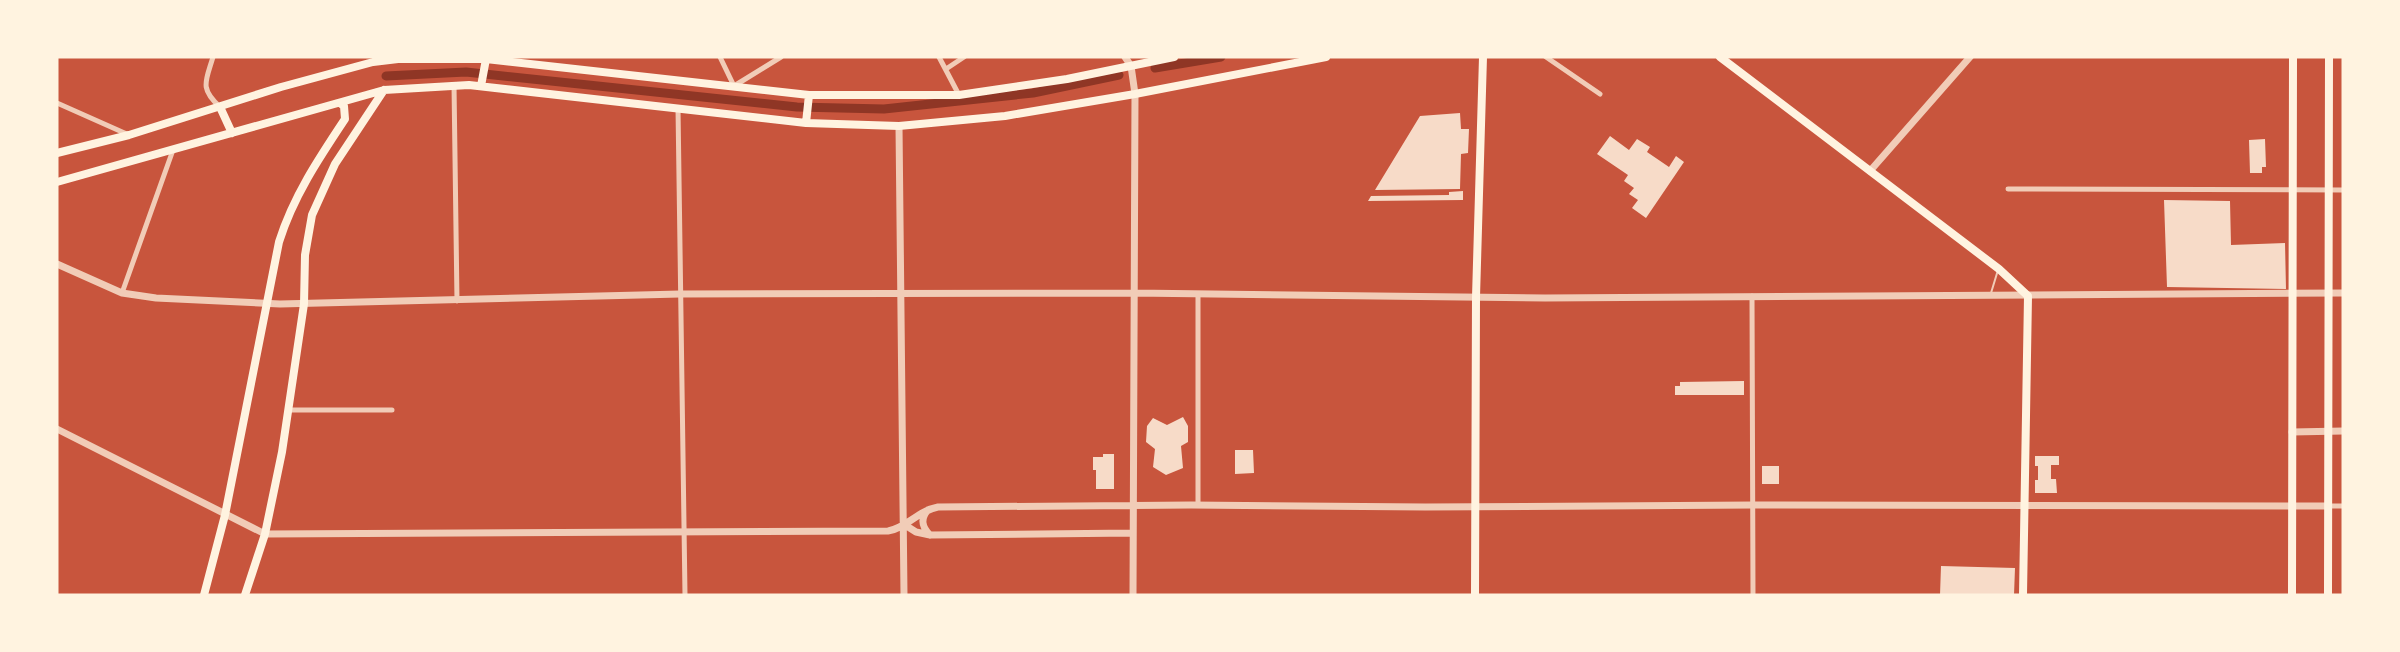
<svg xmlns="http://www.w3.org/2000/svg" width="2400" height="652" viewBox="0 0 2400 652" font-family="Georgia,serif">
<rect width="100%" height="100%" fill="#c8553d"/>
<g fill="none" stroke-linecap="round" stroke-linejoin="round">
<!-- canal -->
<path stroke="#8f3625" stroke-width="9" d="M 1155,68 L 1221,57
M 386,76 L 466,72 L 797,107 L 884,109 L 1033,93 L 1119,75"/>
</g>
<!-- building -->
<path fill="#f7dbc8" d="M 1460,113 L 1461,129 L 1469,129 L 1468,153 L 1461,154 L 1460,189 L 1375,190 L 1420,116 Z
M 1610,136 L 1629,150 L 1637,139 L 1650,147 L 1647,152 L 1669,167 L 1676,156 L 1684,162 L 1646,218 L 1632,208 L 1638,200 L 1629,194 L 1634,188 L 1624,181 L 1628,175 L 1597,154 Z
M 2265,139 L 2266,167 L 2262,167 L 2262,173 L 2250,173 L 2249,140 Z
M 1463,191 L 1463,200 L 1368,201 L 1371,196 L 1449,195 L 1449,192 Z
M 2164,200 L 2230,201 L 2231,245 L 2285,243 L 2286,289 L 2167,287 Z
M 1744,381 L 1744,395 L 1675,395 L 1675,386 L 1680,386 L 1680,382 Z
M 1183,417 L 1188,426 L 1188,442 L 1181,446 L 1183,468 L 1166,475 L 1153,467 L 1155,449 L 1146,442 L 1147,426 L 1153,418 L 1167,425 Z
M 1235,450 L 1253,450 L 1254,473 L 1235,474 Z
M 1103,454 L 1114,454 L 1114,489 L 1096,489 L 1096,470 L 1093,470 L 1093,457 L 1103,457 Z
M 2035,456 L 2059,456 L 2059,465 L 2051,465 L 2051,479 L 2056,479 L 2057,493 L 2035,493 L 2035,480 L 2038,480 L 2038,466 L 2035,466 Z
M 1762,466 L 1779,466 L 1779,484 L 1762,484 Z
M 1941,566 L 2015,568 L 2014,595 L 1940,595 Z"/>
<g fill="none" stroke-linecap="round" stroke-linejoin="round">
<!-- service -->
<path stroke="#f1ccb7" stroke-width="2" d="M 1991,293 L 1998,270"/>
<!-- minor -->
<path stroke="#f1ccb7" stroke-width="5" d="M 213,57 C 206,81 199,88 220,107
M 720,57 L 734,86 L 781,57
M 939,57 L 959,95
M 1546,57 L 1600,94
M 946,69 L 964,57
M 454,85 L 457,301
M 57,103 L 129,135
M 678,108 L 685,595
M 2008,189 L 2343,190
M 122,293 L 173,150
M 1198,295 L 1198,505
M 1752,296 L 1753,595
M 289,410 L 392,410
M 2328,506 L 2343,506"/>
<!-- tertiary -->
<path stroke="#f1ccb7" stroke-width="7" d="M 1125,57 L 1131,66 L 1135,94 L 1133,595
M 899,126 L 904,595
M 1870,171 L 1970,57
M 57,264 L 122,293 L 156,298 L 280,304 L 680,294 L 1134,293 L 1545,298 L 2343,293
M 57,429 L 265,534 L 888,531 C 907,528 917,511 938,507 L 1191,505 L 1425,507 L 1754,505 L 2328,506
M 2292,432 L 2343,431
M 928,510 C 920,519 922,527 930,535
M 905,525 L 916,532 L 930,535 L 1133,533"/>
<!-- secondary -->
<path stroke="#fff3e0" stroke-width="8" d="M 1720,57 L 1999,269 L 2028,296 L 2023,595
M 481,86 L 486,59
M 220,107 L 232,133
M 806,123 L 809,95
M 57,153 L 129,135 L 281,87 L 373,62 L 398,59 L 486,59 L 809,95 L 959,95 L 1067,79 L 1174,57
M 57,182 L 384,90 L 469,85 L 806,123 L 899,126 L 1005,116 L 1135,94 L 1326,57
M 204,595 L 225,515 L 279,242 C 293,197 319,158 345,119 L 344,106 L 340,103
M 245,595 L 265,534 L 282,452 L 304,304 L 305,255 L 312,215 L 335,164 L 384,90
M 1475,595 L 1476,297 L 1483,57"/>
<!-- primary -->
<path stroke="#fff3e0" stroke-width="8" d="M 2292,595 L 2293,57
M 2328,595 L 2329,57"/>
</g>
<!-- border -->
<rect width="2400" height="652" fill="none" stroke="#fff3e0" stroke-width="117"/>
</svg>
